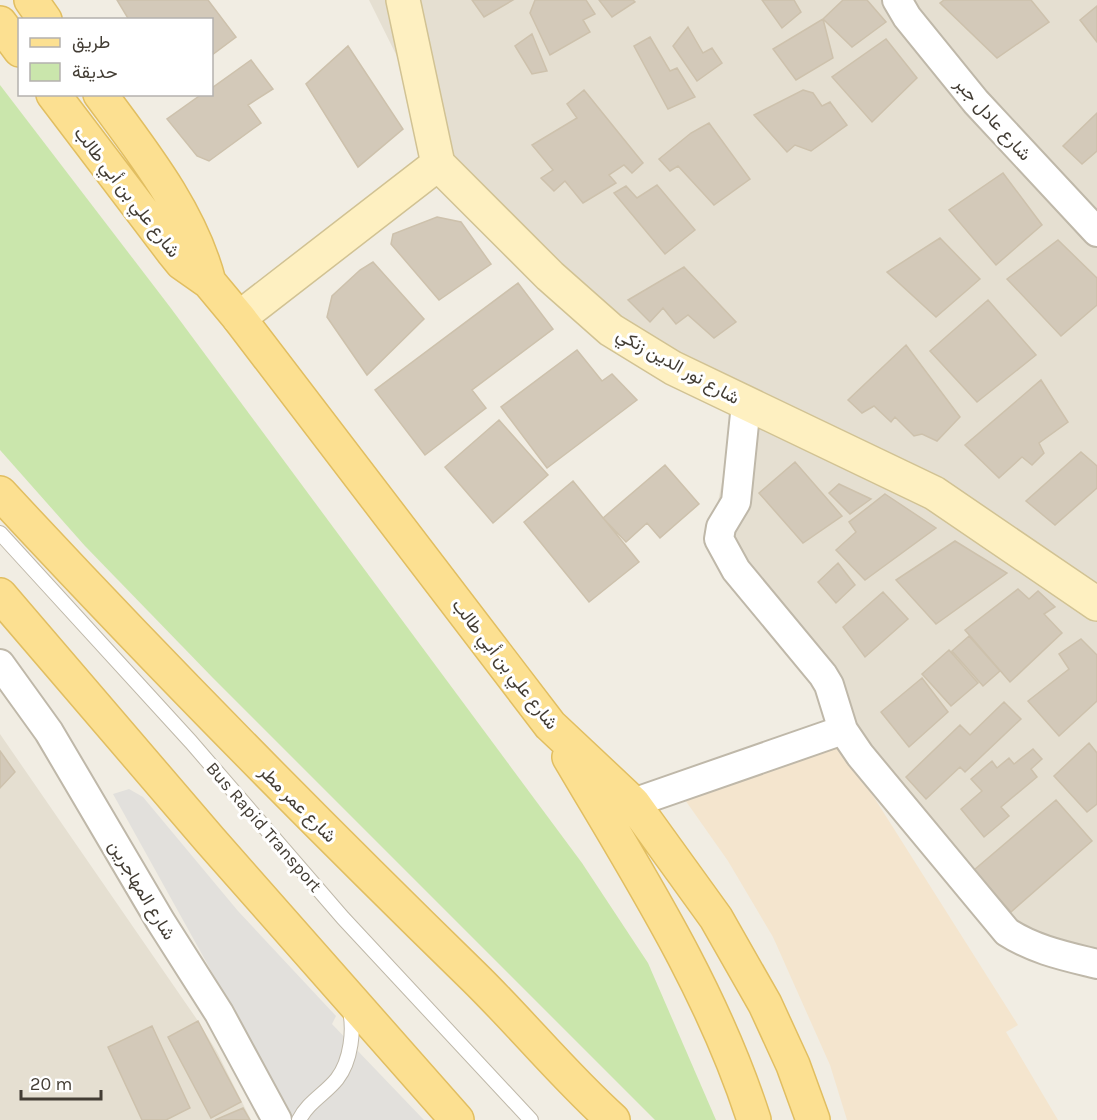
<svg xmlns="http://www.w3.org/2000/svg" width="1097" height="1120" viewBox="0 0 1097 1120" font-family="Karla,Vazirmatn,sans-serif">
<rect width="100%" height="100%" fill="#f1ede3"/>
<!-- residential -->
<path fill="#e5dfd1" d="M 369,0 L 1097,0 L 1097,973 L 1011,950 L 839,742 L 829,685 L 708,551 L 736,413 L 619,342 L 450,163 Z
M 0,734 L 198,1021 L 217,1052 L 251,1120 L 0,1120 Z"/>
<!-- commercial -->
<path fill="#f4e5ce" d="M 839,742 L 1018,1025 L 1006,1032 L 1058,1120 L 847,1120 L 830,1065 L 773,937 L 728,861 L 683,797 Z"/>
<!-- green -->
<path fill="#cae6ac" d="M 0,85 L 170,307 L 582,863 L 648,963 L 716,1120 L 655,1120 L 213,678 L 85,546 L 0,450 Z"/>
<!-- parking -->
<path fill="#e2e0dc" d="M 129,789 L 143,797 L 238,911 L 336,1016 L 332,1024 L 424,1120 L 294,1120 L 113,794 Z"/>
<!-- building -->
<path fill="#d3c9b9" stroke="#cdc1ac" stroke-width="1.5" d="M 117,0 L 208,0 L 236,37 L 212,55 L 212,20 L 129,20 Z
M 472,0 L 513,0 L 484,17 Z
M 535,0 L 586,0 L 595,14 L 583,20 L 590,32 L 550,55 L 530,13 Z
M 599,0 L 633,0 L 635,2 L 612,17 Z
M 762,0 L 794,0 L 801,12 L 782,28 Z
M 843,0 L 867,0 L 886,22 L 852,47 L 823,19 Z
M 944,0 L 1031,0 L 1049,22 L 997,58 L 940,3 Z
M 1097,6 L 1097,42 L 1080,20 Z
M 823,19 L 833,58 L 796,80 L 773,49 Z
M 688,27 L 703,53 L 712,48 L 722,63 L 697,81 L 673,46 Z
M 532,34 L 547,71 L 532,74 L 515,46 Z
M 650,37 L 670,71 L 677,68 L 695,97 L 668,109 L 634,46 Z
M 886,39 L 917,78 L 872,122 L 832,77 Z
M 348,46 L 403,129 L 358,167 L 306,84 Z
M 251,60 L 273,89 L 248,105 L 261,123 L 209,161 L 197,156 L 167,119 L 202,94 L 212,94 L 212,88 Z
M 584,90 L 643,163 L 632,173 L 624,165 L 609,175 L 616,183 L 583,203 L 565,181 L 554,191 L 541,178 L 553,170 L 532,145 L 577,118 L 567,104 Z
M 803,90 L 813,93 L 822,106 L 830,102 L 847,125 L 811,151 L 795,145 L 787,152 L 754,115 Z
M 1097,113 L 1097,151 L 1082,164 L 1063,146 Z
M 709,123 L 750,179 L 714,205 L 678,166 L 670,171 L 659,159 L 691,133 Z
M 1003,173 L 1042,225 L 996,265 L 949,210 Z
M 657,185 L 695,230 L 665,254 L 614,193 L 626,186 L 637,198 Z
M 437,217 L 461,222 L 491,264 L 439,300 L 391,244 L 393,234 Z
M 940,238 L 980,279 L 936,317 L 887,272 Z
M 1058,240 L 1097,278 L 1097,305 L 1061,336 L 1007,279 Z
M 373,262 L 424,319 L 367,375 L 327,317 L 332,296 L 360,270 Z
M 684,267 L 736,322 L 714,338 L 688,315 L 676,324 L 663,308 L 650,322 L 628,300 Z
M 518,283 L 553,329 L 472,390 L 486,408 L 425,455 L 375,390 Z
M 988,300 L 1036,355 L 977,402 L 930,351 Z
M 906,345 L 960,417 L 937,441 L 922,434 L 914,436 L 895,417 L 891,422 L 874,406 L 862,413 L 848,400 Z
M 577,350 L 602,381 L 612,374 L 637,400 L 547,468 L 501,407 Z
M 1041,380 L 1068,422 L 1039,443 L 1044,453 L 1032,465 L 1022,457 L 999,478 L 965,445 Z
M 499,420 L 548,475 L 493,523 L 445,467 Z
M 1081,452 L 1097,466 L 1097,488 L 1055,525 L 1026,501 Z
M 795,462 L 842,516 L 803,543 L 759,493 Z
M 665,465 L 699,504 L 660,538 L 647,523 L 626,542 L 603,518 Z
M 573,481 L 639,562 L 589,602 L 524,522 Z
M 839,484 L 871,499 L 850,514 L 829,493 Z
M 885,494 L 936,528 L 865,580 L 836,550 L 856,532 L 849,522 Z
M 955,541 L 1007,573 L 936,624 L 896,580 Z
M 838,563 L 855,585 L 836,603 L 818,582 Z
M 1018,589 L 1029,599 L 1038,591 L 1055,607 L 1044,614 L 1062,633 L 1010,682 L 965,630 Z
M 883,592 L 908,619 L 865,657 L 843,627 Z
M 969,636 L 1000,671 L 983,686 L 952,651 Z
M 1081,639 L 1097,655 L 1097,701 L 1059,736 L 1028,701 L 1069,669 L 1059,654 Z
M 949,650 L 978,683 L 951,706 L 922,674 Z
M 922,678 L 948,712 L 909,747 L 881,712 Z
M 1004,702 L 1021,719 L 965,772 L 960,767 L 926,799 L 906,777 L 960,725 L 970,735 Z
M 1089,743 L 1097,753 L 1097,804 L 1087,812 L 1054,776 Z
M 1033,749 L 1042,759 L 1031,769 L 1037,777 L 1001,807 L 1009,816 L 984,837 L 961,809 L 982,791 L 971,779 L 992,761 L 997,768 L 1009,758 L 1014,764 Z
M 0,751 L 15,772 L 0,788 Z
M 1056,800 L 1092,841 L 1011,912 L 974,870 Z
M 198,1021 L 241,1102 L 211,1118 L 168,1037 Z
M 152,1026 L 190,1108 L 166,1120 L 142,1120 L 108,1047 Z
M 243,1108 L 250,1120 L 215,1120 Z"/>
<g fill="none" stroke-linecap="round" stroke-linejoin="round">
<defs>
<path id="lane" d="M 0,533 L 191,742 L 343,918 L 531,1120
M 299,1120 C 308,1102 325,1094 337,1079 C 351,1061 355,1029 349,1007"/>
<path id="street" d="M 897,0 L 907,17 L 976,102 L 1097,232
M 746,404 L 736,502 L 721,527 L 719,539 L 736,570 L 823,675 L 829,685 L 843,730
M 0,664 L 49,732 L 161,922 L 219,1013 L 277,1120
M 616,815 L 633,803 L 843,730 L 860,755 L 1007,932 C 1035,950 1065,956 1097,964"/>
<path id="secondary" d="M 403,0 L 438,164 L 550,276 L 611,330 L 673,368 L 934,493 L 1097,604
M 239,318 L 438,164"/>
<path id="primary" d="M 31,0 L 45,20
M 0,23 L 20,50
M 53,94 L 173,252 L 182,263 L 209,282 L 239,318 L 550,725 L 633,803 L 716,918 L 765,1004 L 793,1065 L 813,1120
M 100,94 C 142,151 191,212 209,282
M 0,493 C 154,659 312,819 474,977 C 522,1024 564,1076 613,1120
M 0,595 L 210,840 L 457,1120
M 569,757 C 638,874 712,989 754,1120"/>
</defs>
<!-- lane casing -->
<use href="#lane" stroke="#bfb8a9" stroke-width="16"/>
<!-- street casing -->
<use href="#street" stroke="#bfb8a9" stroke-width="32"/>
<!-- secondary casing -->
<use href="#secondary" stroke="#d1c293" stroke-width="36"/>
<!-- primary casing -->
<use href="#primary" stroke="#e1be61" stroke-width="36"/>
<!-- lane -->
<use href="#lane" stroke="#fff" stroke-width="14"/>
<!-- street -->
<use href="#street" stroke="#fff" stroke-width="28"/>
<!-- secondary -->
<use href="#secondary" stroke="#fef0c1" stroke-width="33"/>
<!-- primary -->
<use href="#primary" stroke="#fce091" stroke-width="33"/>
</g>
<g text-anchor="middle" dominant-baseline="central" stroke-width="6" stroke-linejoin="round" paint-order="stroke">
<!-- street labels -->
<g font-size="18" fill="#433d34" stroke="#fff">
<text transform="translate(993 119) rotate(48)">شارع عادل جبر</text>
<text transform="translate(127 192) rotate(52)">شارع علي بن أبي طالب</text>
<text transform="translate(678 366) rotate(29)">شارع نور الدين زنكي</text>
<text transform="translate(505 664) rotate(52)">شارع علي بن أبي طالب</text>
<text transform="translate(298 804) rotate(45)">شارع عمر مطر</text>
<text transform="translate(264 827) rotate(49)">Bus Rapid Transport</text>
<text transform="translate(142 890) rotate(59)">شارع المهاجرين</text>
</g>
</g>
<!-- legend -->
<rect x="18" y="18" width="195" height="78" fill="#ffffff" stroke="#b4b1ae" stroke-width="1.5"/>
<rect x="30" y="38" width="30" height="9" fill="#fce091" stroke="#b4b1ae" stroke-width="1.5"/>
<text x="72" y="48" font-size="18" fill="#433d34">طريق</text>
<rect x="30" y="63" width="30" height="18" fill="#cae6ac" stroke="#b4b1ae" stroke-width="1.5"/>
<text x="72" y="78" font-size="18" fill="#433d34">حديقة</text>
<!-- scale -->
<path d="M21 1090v9h80v-9" fill="none" stroke="#433d34" stroke-width="3"/>
<text x="30" y="1090" font-size="18" fill="#433d34" stroke="#ffffff" stroke-width="4.5" paint-order="stroke">20 m</text>
</svg>
